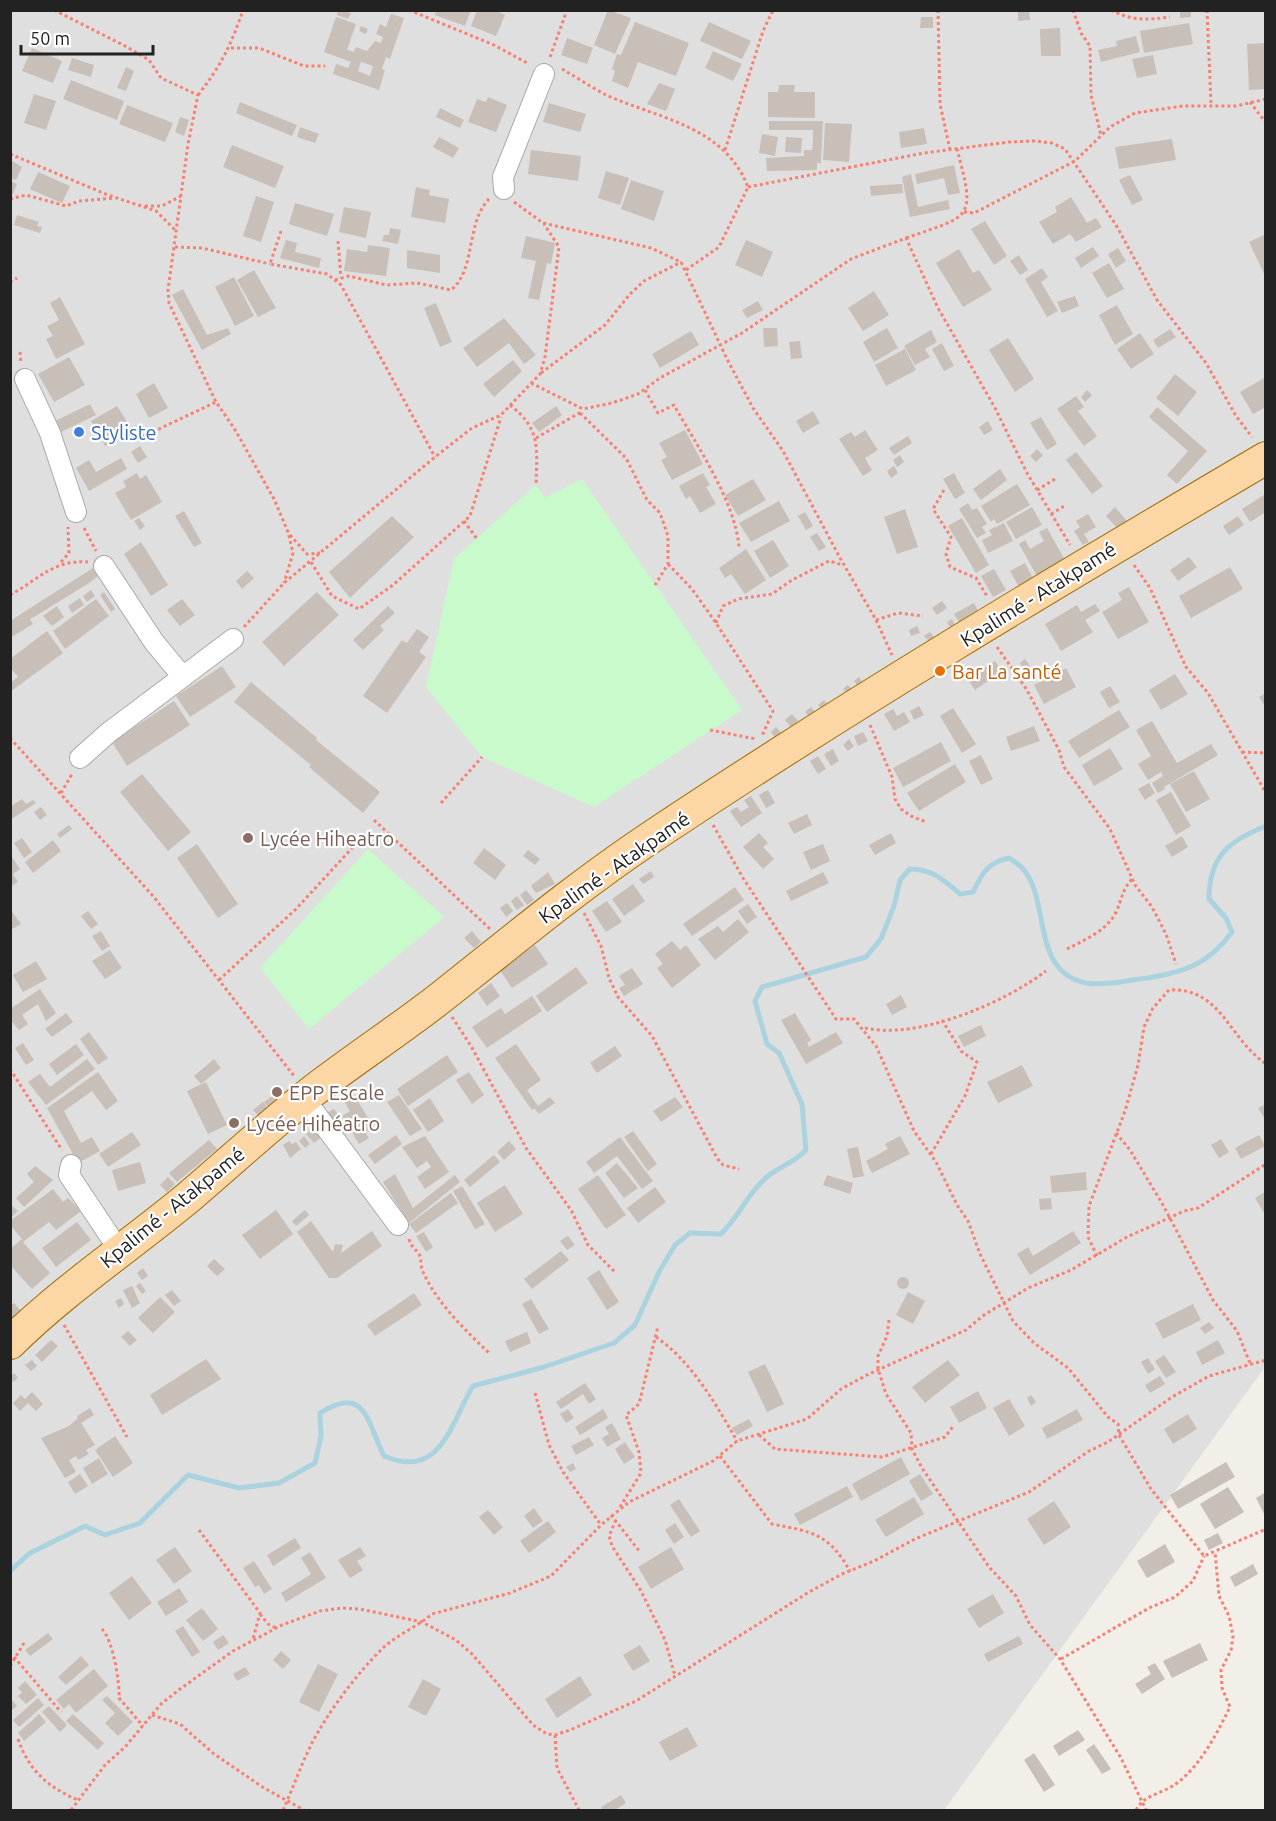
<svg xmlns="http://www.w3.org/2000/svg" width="1276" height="1821" viewBox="0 0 1276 1821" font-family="Ubuntu,sans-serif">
<rect width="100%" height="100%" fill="#f2efe9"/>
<!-- residential -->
<path fill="#e0dfdf" d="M 11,11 L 1265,11 L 1265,1367 L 944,1810 L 11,1810 Z"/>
<!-- park -->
<path fill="#c8facc" d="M 582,479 L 742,710 L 594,807 L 482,757 L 426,687 L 454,559 L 536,485 L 545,498 Z
M 368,849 L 444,917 L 309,1029 L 260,968 Z"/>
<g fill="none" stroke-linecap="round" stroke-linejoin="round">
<!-- stream -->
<path stroke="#aad3df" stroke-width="5" d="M 10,1571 L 30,1553 L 85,1526 L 105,1535 L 140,1523 L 188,1475 L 239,1488 L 279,1483 L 315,1463 L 321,1436 L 320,1413 C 366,1384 367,1422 384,1456 C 441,1481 451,1422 473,1386 L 544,1367 L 614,1343 L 635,1325 L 659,1272 L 675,1245 L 690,1233 L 721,1234 C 739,1217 749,1191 768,1176 C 781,1166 795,1162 806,1150 L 802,1104 L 779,1053 L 767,1044 L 755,1001 L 762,987 L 866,957 L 881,939 L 894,906 L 900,880 L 910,869 C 932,869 944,880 960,894 L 973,892 C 983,872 987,863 1009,858 C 1013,861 1020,865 1023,869 C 1051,900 1030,973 1087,983 C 1106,986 1128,980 1147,978 C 1185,972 1209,964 1232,932 L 1226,918 L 1209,899 C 1209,857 1228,841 1266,826"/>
</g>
<!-- building -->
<path fill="#c7bfb8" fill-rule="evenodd" d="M 338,10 L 351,13 L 348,19 L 337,15 Z
M 436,10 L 457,12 L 471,10 L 465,26 L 435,15 Z
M 477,10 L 495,10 L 505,15 L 496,36 L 471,26 Z
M 608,10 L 631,18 L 615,54 L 594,45 Z
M 1018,10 L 1029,10 L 1030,20 L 1018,21 Z
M 1180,10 L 1191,10 L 1191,17 L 1180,18 Z
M 391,14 L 404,18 L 390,59 L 386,57 L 382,69 L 385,70 L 379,90 L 333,74 L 336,64 L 348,68 L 351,62 L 324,52 L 336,17 L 356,24 L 347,50 L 354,52 L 356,47 L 367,51 L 375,41 L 381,43 L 383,37 L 376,34 L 380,24 L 386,27 ZM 361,62 L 373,66 L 370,76 L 358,71 Z
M 921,17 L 933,17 L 933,28 L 920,28 Z
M 635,22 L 689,43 L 676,76 L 638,62 L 628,88 L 612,81 L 615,71 L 612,69 L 617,54 L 621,55 Z
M 709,22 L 751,41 L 742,59 L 700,41 Z
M 1189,23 L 1193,44 L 1144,53 L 1140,31 Z
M 361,26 L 368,29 L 366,34 L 359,31 Z
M 1060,28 L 1061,56 L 1041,56 L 1040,29 Z
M 1136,36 L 1140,52 L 1101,62 L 1098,50 L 1117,46 L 1116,41 Z
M 567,38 L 593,48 L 587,64 L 561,55 Z
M 1266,43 L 1266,89 L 1249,90 L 1247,44 Z
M 32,48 L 62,61 L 53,83 L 22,71 Z
M 713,51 L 742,64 L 733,81 L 705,68 Z
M 1153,55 L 1157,74 L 1137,78 L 1132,59 Z
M 72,58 L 94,65 L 91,77 L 68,70 Z
M 126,67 L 134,71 L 126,91 L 117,88 Z
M 71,80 L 124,101 L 117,120 L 63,99 Z
M 659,83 L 675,89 L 666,111 L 647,104 Z
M 779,85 L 795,85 L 794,92 L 815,92 L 815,118 L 768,117 L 768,92 L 778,92 Z
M 34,94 L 56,101 L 46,130 L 24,123 Z
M 488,97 L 507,105 L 496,132 L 468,122 L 477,99 L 486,102 Z
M 240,102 L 297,125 L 292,136 L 236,113 Z
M 549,103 L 586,114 L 580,132 L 543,122 Z
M 127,105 L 173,123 L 165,142 L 119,124 Z
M 440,108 L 464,120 L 460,128 L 436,117 Z
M 180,117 L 189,120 L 184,136 L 175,132 Z
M 769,121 L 823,121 L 821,163 L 817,163 L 817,170 L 767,171 L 766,158 L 804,156 L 804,150 L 812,150 L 813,140 L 813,130 L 769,130 Z
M 825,123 L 852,124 L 849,162 L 823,160 Z
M 300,127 L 319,134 L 315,143 L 297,137 Z
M 924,128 L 927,144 L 901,148 L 899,132 Z
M 762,134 L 778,137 L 775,156 L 759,153 Z
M 439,137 L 459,148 L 453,158 L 433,147 Z
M 786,137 L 802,138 L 801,153 L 785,152 Z
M 1172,139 L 1176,160 L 1119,169 L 1115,147 Z
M 232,145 L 284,166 L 275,188 L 223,167 Z
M 531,150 L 581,156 L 578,181 L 528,174 Z
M 12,161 L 22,167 L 16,180 L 10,178 Z
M 954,165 L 960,193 L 948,195 L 944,178 L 917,184 L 915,174 Z
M 606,171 L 629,178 L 620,205 L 598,198 Z
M 38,172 L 70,186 L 62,203 L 30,189 Z
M 911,174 L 918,207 L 948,200 L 950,209 L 910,217 L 902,177 Z
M 1130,175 L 1143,200 L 1132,205 L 1119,180 Z
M 631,180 L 664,191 L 654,221 L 621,209 Z
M 10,181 L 17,184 L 12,196 L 10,195 Z
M 902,184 L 903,193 L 871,196 L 870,186 Z
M 416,187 L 430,190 L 429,195 L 449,199 L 445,223 L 411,217 Z
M 256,196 L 274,202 L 261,242 L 243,236 Z
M 1071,197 L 1087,223 L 1096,218 L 1102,227 L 1076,242 L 1070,234 L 1053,244 L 1039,222 L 1057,212 L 1055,207 Z
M 295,203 L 334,214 L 327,236 L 289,224 Z
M 344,207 L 371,212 L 366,238 L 339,232 Z
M 17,215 L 39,222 L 37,226 L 42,227 L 40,233 L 14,225 Z
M 985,221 L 1007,256 L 994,265 L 971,229 Z
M 390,228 L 401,230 L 398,244 L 382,241 L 384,235 L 389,235 Z
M 1266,234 L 1266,278 L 1249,242 Z
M 526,236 L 555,243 L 551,264 L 547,263 L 539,300 L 528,298 L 536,261 L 521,258 Z
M 286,240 L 297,243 L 295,252 L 321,258 L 319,268 L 280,258 Z
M 746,240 L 773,252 L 762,277 L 735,265 Z
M 368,245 L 390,248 L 386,276 L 344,271 L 347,249 L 367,252 Z
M 1093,247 L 1099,256 L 1081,268 L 1075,258 Z
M 1118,248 L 1126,261 L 1116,268 L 1108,254 Z
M 959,249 L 973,273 L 979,270 L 992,290 L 963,307 L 936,263 Z
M 407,250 L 440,255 L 440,273 L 407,268 Z
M 1019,255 L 1028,270 L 1020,275 L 1010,261 Z
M 1109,263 L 1124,289 L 1107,298 L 1092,273 Z
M 1042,268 L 1048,277 L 1041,282 L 1058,311 L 1047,317 L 1025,279 Z
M 254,270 L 276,308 L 258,317 L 237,280 Z
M 234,277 L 254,316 L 235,326 L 215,287 Z
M 183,289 L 207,335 L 228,328 L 231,334 L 202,350 L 172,295 Z
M 874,291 L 889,315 L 863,331 L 848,308 Z
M 1075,296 L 1079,306 L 1062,313 L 1057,302 Z
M 60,297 L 85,344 L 56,359 L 46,339 L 53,336 L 47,326 L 59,320 L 50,303 Z
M 758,301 L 763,310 L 747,318 L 742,310 Z
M 436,303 L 452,342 L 440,347 L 424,308 Z
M 1117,305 L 1133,334 L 1115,345 L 1099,315 Z
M 504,318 L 536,355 L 524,364 L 509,343 L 477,367 L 463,348 Z
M 763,328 L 777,328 L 778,346 L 764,347 Z
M 887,328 L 898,348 L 874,362 L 863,342 Z
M 1170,329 L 1176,337 L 1158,348 L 1153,340 Z
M 931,330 L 937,342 L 925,349 L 930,357 L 915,365 L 904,346 Z
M 691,331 L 699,345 L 660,368 L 652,354 Z
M 1140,333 L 1154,354 L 1131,369 L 1117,349 Z
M 1008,338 L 1034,379 L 1015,392 L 989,350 Z
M 800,341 L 802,358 L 791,359 L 789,342 Z
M 942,343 L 954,366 L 944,371 L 932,349 Z
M 905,349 L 916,370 L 886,386 L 875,365 Z
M 69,357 L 85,385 L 54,402 L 38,374 Z
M 513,360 L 522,371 L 494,397 L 483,384 Z
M 1175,374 L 1197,392 L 1178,416 L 1156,398 Z
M 1266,377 L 1266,407 L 1253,414 L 1240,392 Z
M 154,383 L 168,408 L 149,418 L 136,394 Z
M 1087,390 L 1092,395 L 1085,402 L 1081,397 Z
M 1076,396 L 1084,407 L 1078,411 L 1097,436 L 1084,446 L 1057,409 Z
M 90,404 L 96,415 L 61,432 L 55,421 Z
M 117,406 L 132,430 L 105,446 L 91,421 Z
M 556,406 L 562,415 L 539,432 L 532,423 Z
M 1157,407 L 1207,451 L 1177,484 L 1167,475 L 1188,451 L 1149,417 Z
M 813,411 L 820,423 L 803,433 L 796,421 Z
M 1041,417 L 1057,444 L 1047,450 L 1030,423 Z
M 988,421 L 993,430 L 984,435 L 979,427 Z
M 685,430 L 703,464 L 672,480 L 661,460 L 667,457 L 659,443 Z
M 865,430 L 878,450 L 865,458 L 872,470 L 863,476 L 839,439 L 851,432 L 855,437 Z
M 908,436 L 912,443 L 894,455 L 889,448 Z
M 140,446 L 147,457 L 138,463 L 131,452 Z
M 1037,449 L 1043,455 L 1036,462 L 1030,456 Z
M 1076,452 L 1103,486 L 1092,494 L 1066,460 Z
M 900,455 L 904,462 L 897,467 L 893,460 Z
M 121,458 L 127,469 L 89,491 L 76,468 L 89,460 L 96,472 Z
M 894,466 L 898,473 L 891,478 L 887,471 Z
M 1000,469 L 1007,480 L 981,500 L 973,489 Z
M 137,473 L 140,479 L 146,475 L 162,502 L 131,520 L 115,493 L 126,487 L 123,481 Z
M 703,473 L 710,485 L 706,487 L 716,504 L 700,513 L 690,496 L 686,499 L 679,486 Z
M 954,473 L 965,493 L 955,499 L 943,479 Z
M 753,479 L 766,500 L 738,516 L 725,495 Z
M 1017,484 L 1030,505 L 997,524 L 994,519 L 991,522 L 981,506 Z
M 1264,495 L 1266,516 L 1264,513 L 1250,522 L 1242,509 Z
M 779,501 L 790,521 L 751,542 L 739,523 Z
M 968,503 L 972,510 L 977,508 L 987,524 L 982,527 L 986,533 L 977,538 L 959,509 Z
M 1032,507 L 1042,525 L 1016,539 L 1006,522 Z
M 1115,507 L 1127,521 L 1118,529 L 1106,516 Z
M 905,509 L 918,547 L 897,554 L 884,517 Z
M 184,511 L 202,543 L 194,547 L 175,516 Z
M 805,512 L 813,526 L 806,530 L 798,516 Z
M 1088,514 L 1096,527 L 1084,534 L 1089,542 L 1083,545 L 1074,531 L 1080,527 L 1076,521 Z
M 392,516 L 414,537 L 350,598 L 329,572 Z
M 1238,516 L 1244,525 L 1229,535 L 1223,526 Z
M 139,518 L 145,526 L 140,530 L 134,521 Z
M 962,518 L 989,565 L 976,573 L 948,526 Z
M 1004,523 L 1013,541 L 988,553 L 982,540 L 992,535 L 989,530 Z
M 1047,528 L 1065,560 L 1037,576 L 1019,544 L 1025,540 L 1030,549 L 1044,541 L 1039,532 Z
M 817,533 L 826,547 L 819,551 L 810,537 Z
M 773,540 L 789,566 L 770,578 L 754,551 Z
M 141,542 L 168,585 L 151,596 L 124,554 Z
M 746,549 L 766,580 L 745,594 L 731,574 L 725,578 L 719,568 Z
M 1189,557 L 1197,567 L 1178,581 L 1170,570 Z
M 1025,563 L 1034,580 L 1019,587 L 1010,571 Z
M 1230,567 L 1243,589 L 1191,618 L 1179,596 Z
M 93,568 L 98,576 L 89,583 L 34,617 L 30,619 L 33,624 L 10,638 L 10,621 Z
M 994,569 L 1006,590 L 993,597 L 981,576 Z
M 247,571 L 254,578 L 242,589 L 236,581 Z
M 1129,587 L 1149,622 L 1118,639 L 1102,612 L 1122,600 L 1118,593 Z
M 91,590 L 95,596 L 87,602 L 83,596 Z
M 104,592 L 115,609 L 111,612 L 100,595 Z
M 317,592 L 339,615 L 284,666 L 262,642 Z
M 80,598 L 84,605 L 72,613 L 68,606 Z
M 96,599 L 109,616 L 65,649 L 53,631 Z
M 182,599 L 195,615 L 180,626 L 167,610 Z
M 942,601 L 947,608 L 937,615 L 932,608 Z
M 974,603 L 978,611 L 969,616 L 972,621 L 962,627 L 954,614 Z
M 1095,604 L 1100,611 L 1085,620 L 1093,632 L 1061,651 L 1045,624 L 1077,605 L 1081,612 Z
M 57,606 L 64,617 L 52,626 L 43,616 Z
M 388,606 L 395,613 L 380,626 L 384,630 L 363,650 L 353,640 Z
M 952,619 L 958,631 L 953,633 L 947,622 Z
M 917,626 L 920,633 L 911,636 L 909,630 Z
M 417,629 L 429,637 L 419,652 L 426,657 L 387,713 L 363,696 L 402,640 L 407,643 Z
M 47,631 L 63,653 L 10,692 L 10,683 L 18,677 L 10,667 L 10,659 Z
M 930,632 L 934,637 L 929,641 L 924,636 Z
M 1025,659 L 1033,670 L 1027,674 L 1020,663 Z
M 995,661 L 1002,671 L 975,690 L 963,672 L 972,666 L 977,673 Z
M 222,666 L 236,687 L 190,717 L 176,696 Z
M 1066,668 L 1076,687 L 1044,704 L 1034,685 Z
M 1175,674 L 1188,694 L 1161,710 L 1149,690 Z
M 859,677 L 866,687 L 861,691 L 854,681 Z
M 251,682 L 317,738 L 316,740 L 380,792 L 363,813 L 309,767 L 311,765 L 234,702 Z
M 848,685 L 854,692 L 849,696 L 843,689 Z
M 1110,686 L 1120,702 L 1109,708 L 1100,692 Z
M 1266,693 L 1266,708 L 1259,697 Z
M 824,700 L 828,705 L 822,709 L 818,705 Z
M 174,701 L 190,725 L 127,766 L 112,742 Z
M 919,706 L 924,715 L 914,720 L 910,711 Z
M 811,707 L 815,712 L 810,717 L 805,712 Z
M 953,708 L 976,744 L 962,753 L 940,716 Z
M 893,709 L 897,716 L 904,712 L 910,722 L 894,731 L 884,714 Z
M 1119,710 L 1130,727 L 1079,758 L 1068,741 Z
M 792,714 L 798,721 L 791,727 L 785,720 Z
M 1152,721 L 1177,763 L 1211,744 L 1218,755 L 1164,787 L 1165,789 L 1158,793 L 1152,783 L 1163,776 L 1161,772 L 1148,780 L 1138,764 L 1151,756 L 1136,730 Z
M 1034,726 L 1040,741 L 1011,751 L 1006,737 Z
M 776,727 L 782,734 L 776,739 L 771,732 Z
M 863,732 L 868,741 L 858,746 L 854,736 Z
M 849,739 L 854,746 L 848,751 L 843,745 Z
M 941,742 L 951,761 L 903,787 L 893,768 Z
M 1110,748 L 1123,769 L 1094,786 L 1082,765 Z
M 833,749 L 839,761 L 831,766 L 824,754 Z
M 981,755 L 993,779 L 981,785 L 969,761 Z
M 818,756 L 826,769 L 818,774 L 810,761 Z
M 955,764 L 966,782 L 919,811 L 907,793 Z
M 1194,771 L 1210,799 L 1186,812 L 1170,784 Z
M 142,774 L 191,832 L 168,851 L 120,792 Z
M 1149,783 L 1155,793 L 1145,800 L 1138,789 Z
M 768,790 L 775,803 L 766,808 L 759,795 Z
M 1171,792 L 1191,826 L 1176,835 L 1156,800 Z
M 751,796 L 762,813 L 741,827 L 730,811 L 737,807 L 741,812 L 749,807 L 744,800 Z
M 22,799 L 26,804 L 33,800 L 36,803 L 10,820 L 10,807 Z
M 41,807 L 47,815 L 40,820 L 34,812 Z
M 807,814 L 812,825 L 794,834 L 788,823 Z
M 69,825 L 72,829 L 60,838 L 57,834 Z
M 759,833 L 768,843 L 763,847 L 774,859 L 763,869 L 743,847 Z
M 891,833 L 896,843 L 875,855 L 869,845 Z
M 1182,836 L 1188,847 L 1172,857 L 1165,846 Z
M 22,838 L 32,852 L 24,858 L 14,843 Z
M 53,840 L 61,851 L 33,873 L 25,862 Z
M 197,844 L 238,904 L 218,918 L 177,858 Z
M 823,844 L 830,861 L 811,870 L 803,852 Z
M 484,848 L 506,865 L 495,880 L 473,863 Z
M 528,850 L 540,859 L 535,865 L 523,856 Z
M 10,854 L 20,869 L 13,874 L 18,882 L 10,887 Z
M 651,871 L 654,877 L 643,884 L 639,879 Z
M 548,872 L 555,884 L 536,893 L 531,886 Z
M 823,872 L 829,883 L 791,901 L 786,891 Z
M 633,884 L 645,901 L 624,916 L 612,899 Z
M 735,887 L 744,900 L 692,936 L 683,924 Z
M 526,890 L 534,900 L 527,905 L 520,895 Z
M 517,896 L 524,905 L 517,910 L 511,901 Z
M 607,901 L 622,922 L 606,932 L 592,911 Z
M 507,903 L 513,911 L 506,917 L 500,908 Z
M 748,904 L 757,917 L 747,924 L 738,911 Z
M 10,909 L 21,924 L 12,929 L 10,927 Z
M 88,911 L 98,924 L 91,929 L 81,916 Z
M 738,919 L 749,932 L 715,960 L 698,939 L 718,926 L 723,932 Z
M 101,931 L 110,946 L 102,951 L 92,936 Z
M 472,931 L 481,942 L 474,948 L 464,938 Z
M 672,941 L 680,950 L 686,945 L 701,965 L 672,988 L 657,968 L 663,964 L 655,954 Z
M 535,945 L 548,964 L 512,988 L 500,970 Z
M 110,950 L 122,968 L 105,979 L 92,961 Z
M 36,961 L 47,979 L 23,992 L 13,975 Z
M 576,967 L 588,983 L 547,1012 L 536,996 Z
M 632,968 L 643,984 L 624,996 L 619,988 L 625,985 L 619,976 Z
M 491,983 L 500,996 L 487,1006 L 478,993 Z
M 40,989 L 56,1013 L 46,1021 L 38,1004 L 22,1015 L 28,1024 L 19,1030 L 10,1019 L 10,1009 Z
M 901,995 L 907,1007 L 892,1015 L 886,1004 Z
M 532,996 L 542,1011 L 487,1048 L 472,1027 L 501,1008 L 505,1014 Z
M 66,1013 L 73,1022 L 52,1037 L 45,1029 Z
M 795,1013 L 811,1040 L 807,1043 L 809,1047 L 836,1032 L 843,1043 L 806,1064 L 781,1020 Z
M 981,1025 L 986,1036 L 964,1047 L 958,1036 Z
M 89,1032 L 108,1058 L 98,1065 L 80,1039 Z
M 23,1043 L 34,1060 L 26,1065 L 15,1048 Z
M 76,1044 L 84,1055 L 57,1075 L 49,1064 Z
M 516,1044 L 541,1080 L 527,1090 L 538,1106 L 550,1097 L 555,1103 L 539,1114 L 534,1108 L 532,1110 L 495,1058 Z
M 615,1046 L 622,1056 L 597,1073 L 590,1063 Z
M 447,1055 L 458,1072 L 408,1106 L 397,1089 Z
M 87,1059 L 95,1069 L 46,1105 L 28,1082 L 40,1074 L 50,1087 Z
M 214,1059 L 221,1068 L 201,1084 L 194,1076 Z
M 1022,1065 L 1033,1086 L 998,1103 L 987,1082 Z
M 98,1072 L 118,1101 L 106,1110 L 92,1091 L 64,1111 L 81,1143 L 92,1137 L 100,1151 L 78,1163 L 47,1108 Z
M 469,1072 L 484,1095 L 472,1104 L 456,1080 Z
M 206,1082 L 227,1125 L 208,1134 L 187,1091 Z
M 274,1095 L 280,1103 L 270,1110 L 264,1102 Z
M 354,1095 L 374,1127 L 365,1132 L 369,1138 L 359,1144 L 342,1116 L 350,1111 L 344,1101 Z
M 399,1095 L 422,1129 L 410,1136 L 387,1102 Z
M 675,1097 L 683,1107 L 661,1122 L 653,1111 Z
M 430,1098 L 444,1121 L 428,1132 L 413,1110 Z
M 263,1102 L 271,1112 L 262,1120 L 253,1110 Z
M 1266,1104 L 1266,1121 L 1258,1108 Z
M 334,1109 L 340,1117 L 333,1121 L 328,1112 Z
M 341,1121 L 347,1130 L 339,1136 L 333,1127 Z
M 314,1128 L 322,1137 L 314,1143 L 306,1134 Z
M 633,1131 L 657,1164 L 648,1171 L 624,1137 Z
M 132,1132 L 141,1145 L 108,1167 L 99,1154 Z
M 396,1135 L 402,1144 L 375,1164 L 368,1155 Z
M 1259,1135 L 1265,1146 L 1241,1159 L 1235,1148 Z
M 304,1136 L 310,1144 L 305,1148 L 299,1141 Z
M 425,1136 L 449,1172 L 425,1189 L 417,1177 L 431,1167 L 427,1161 L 417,1168 L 402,1147 Z
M 900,1136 L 910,1154 L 872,1173 L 866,1161 L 888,1149 L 885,1144 Z
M 620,1137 L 653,1181 L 642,1189 L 617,1156 L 594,1173 L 586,1162 Z
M 1221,1139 L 1229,1152 L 1219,1158 L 1211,1145 Z
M 209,1140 L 217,1149 L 177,1182 L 169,1173 Z
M 289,1141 L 292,1144 L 296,1142 L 301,1149 L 290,1158 L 283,1145 Z
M 509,1141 L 516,1149 L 504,1160 L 497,1152 Z
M 858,1147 L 864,1176 L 853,1178 L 847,1149 Z
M 494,1155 L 500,1162 L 470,1187 L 464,1180 Z
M 140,1162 L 146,1183 L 118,1191 L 112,1170 Z
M 617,1163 L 638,1188 L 624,1198 L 605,1173 Z
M 35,1166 L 53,1180 L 24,1207 L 16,1198 L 34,1182 L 27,1174 Z
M 1086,1172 L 1087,1190 L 1052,1193 L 1050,1176 Z
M 395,1174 L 413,1208 L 455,1175 L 460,1182 L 409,1223 L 383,1182 Z
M 598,1175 L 626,1215 L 606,1229 L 578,1189 Z
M 827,1175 L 853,1183 L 850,1194 L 823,1185 Z
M 168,1177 L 175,1184 L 167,1192 L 160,1185 Z
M 505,1185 L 523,1214 L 495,1232 L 477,1203 Z
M 462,1186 L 485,1224 L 475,1229 L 453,1191 Z
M 655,1187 L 666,1202 L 638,1223 L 627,1208 Z
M 53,1189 L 63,1202 L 68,1198 L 81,1211 L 56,1230 L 49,1222 L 23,1242 L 50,1273 L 32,1289 L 10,1265 L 10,1249 L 22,1239 L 10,1225 L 10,1221 Z
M 1266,1191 L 1266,1216 L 1255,1198 Z
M 451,1193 L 458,1203 L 416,1233 L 409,1224 Z
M 1051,1198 L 1052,1209 L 1040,1210 L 1039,1199 Z
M 10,1204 L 18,1211 L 10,1218 Z
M 276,1210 L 293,1234 L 260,1259 L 242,1235 Z
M 305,1210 L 309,1215 L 296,1226 L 292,1221 Z
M 311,1221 L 333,1252 L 335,1244 L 343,1245 L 341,1253 L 372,1231 L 382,1246 L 337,1278 L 329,1278 L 297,1232 Z
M 77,1222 L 91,1240 L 56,1267 L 42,1248 Z
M 1073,1231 L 1081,1243 L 1030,1275 L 1017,1254 L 1028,1247 L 1033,1256 Z
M 424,1232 L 433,1247 L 426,1252 L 416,1236 Z
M 568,1236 L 575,1245 L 567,1250 L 560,1241 Z
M 561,1251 L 569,1260 L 532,1289 L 524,1279 Z
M 214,1259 L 225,1269 L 217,1276 L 207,1266 Z
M 143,1268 L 148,1276 L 142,1280 L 137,1273 Z
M 599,1270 L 619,1302 L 607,1310 L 587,1278 Z
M897 1283a6 6 0 1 1 12 0a6 6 0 1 1-12 0Z
M 140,1283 L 146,1291 L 142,1294 L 136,1286 Z
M 132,1286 L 140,1303 L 132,1308 L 123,1290 Z
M 172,1290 L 181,1301 L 174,1306 L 165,1295 Z
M 908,1292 L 925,1301 L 913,1324 L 896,1315 Z
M 414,1293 L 422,1305 L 375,1336 L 367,1325 Z
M 160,1297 L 175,1312 L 153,1333 L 138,1318 Z
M 121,1298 L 124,1304 L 119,1308 L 115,1301 Z
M 531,1299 L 549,1329 L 539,1334 L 522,1304 Z
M 14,1303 L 23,1313 L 10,1323 L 10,1306 Z
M 1193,1304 L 1201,1320 L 1163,1339 L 1155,1323 Z
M 1209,1322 L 1214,1328 L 1205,1334 L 1200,1328 Z
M 128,1331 L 137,1340 L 130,1346 L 121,1337 Z
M 527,1332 L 531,1343 L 510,1352 L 505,1341 Z
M 51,1340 L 58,1346 L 42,1362 L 35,1355 Z
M 1218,1340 L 1225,1353 L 1202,1365 L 1196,1352 Z
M 1164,1355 L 1176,1372 L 1166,1378 L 1155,1361 Z
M 1148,1358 L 1155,1369 L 1148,1374 L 1141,1362 Z
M 206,1359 L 221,1379 L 162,1415 L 150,1395 Z
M 32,1360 L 37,1366 L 31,1371 L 25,1365 Z
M 948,1360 L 960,1375 L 925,1403 L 912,1387 Z
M 765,1364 L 784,1404 L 767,1412 L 748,1372 Z
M 14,1373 L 18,1378 L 13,1382 L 10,1376 Z
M 1160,1376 L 1165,1384 L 1150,1393 L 1145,1385 Z
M 585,1383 L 596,1399 L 589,1404 L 583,1394 L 561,1409 L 556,1402 Z
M 978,1391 L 987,1408 L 959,1423 L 950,1407 Z
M 32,1392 L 43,1404 L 36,1411 L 28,1403 L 20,1411 L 13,1403 L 21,1395 L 25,1399 Z
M 1031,1395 L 1036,1402 L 1031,1406 L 1027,1398 Z
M 1009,1399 L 1025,1426 L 1009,1436 L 993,1408 Z
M 90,1408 L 94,1415 L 81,1423 L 95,1445 L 86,1450 L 89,1454 L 78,1460 L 76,1456 L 69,1460 L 76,1472 L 65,1478 L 41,1438 L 69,1426 L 78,1418 L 77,1416 Z
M 568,1409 L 574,1418 L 566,1423 L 560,1414 Z
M 603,1409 L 608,1418 L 580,1435 L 575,1427 Z
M 1077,1409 L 1083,1420 L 1047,1439 L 1042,1428 Z
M 1188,1414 L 1197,1429 L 1173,1444 L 1164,1429 Z
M 749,1419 L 753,1426 L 737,1435 L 732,1428 Z
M 612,1423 L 621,1439 L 607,1447 L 602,1438 L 609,1434 L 605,1427 Z
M 115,1436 L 133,1463 L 113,1477 L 95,1450 Z
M 589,1437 L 594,1445 L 576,1455 L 571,1446 Z
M 625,1442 L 635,1457 L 624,1464 L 615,1449 Z
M 901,1457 L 910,1474 L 861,1501 L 852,1484 Z
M 99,1458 L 108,1474 L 92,1484 L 83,1468 Z
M 1226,1462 L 1235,1477 L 1178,1509 L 1170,1495 Z
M 573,1463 L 576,1469 L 570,1472 L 566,1467 Z
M 80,1474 L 88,1486 L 75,1494 L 68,1482 Z
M 920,1474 L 933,1494 L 921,1501 L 909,1481 Z
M 847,1486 L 853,1497 L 800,1525 L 794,1514 Z
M 1228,1487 L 1244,1512 L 1215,1529 L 1200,1504 Z
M 1266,1492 L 1266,1518 L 1256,1498 Z
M 914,1497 L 924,1514 L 886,1537 L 875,1520 Z
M 679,1499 L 700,1531 L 691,1537 L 670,1505 Z
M 1054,1501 L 1071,1527 L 1044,1545 L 1027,1519 Z
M 534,1508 L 543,1521 L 533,1528 L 524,1516 Z
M 488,1510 L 503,1527 L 494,1535 L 479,1517 Z
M 548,1521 L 556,1532 L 529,1553 L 520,1541 Z
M 675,1523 L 684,1537 L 674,1544 L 665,1530 Z
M 1218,1533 L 1223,1543 L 1209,1550 L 1204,1540 Z
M 295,1538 L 301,1548 L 273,1566 L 267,1555 Z
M 1165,1544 L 1175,1562 L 1147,1578 L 1137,1561 Z
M 175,1547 L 192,1571 L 174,1584 L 156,1560 Z
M 360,1547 L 366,1556 L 357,1561 L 363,1570 L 350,1578 L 338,1560 Z
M 671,1547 L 684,1569 L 651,1589 L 638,1567 Z
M 310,1552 L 326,1578 L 286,1602 L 281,1593 L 311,1574 L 301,1558 Z
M 254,1561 L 272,1589 L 264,1594 L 259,1585 L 255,1587 L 243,1568 Z
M 1253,1564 L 1258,1574 L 1235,1587 L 1230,1577 Z
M 132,1576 L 152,1603 L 129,1620 L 109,1593 Z
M 179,1588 L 188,1602 L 166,1616 L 157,1602 Z
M 993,1594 L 1004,1613 L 979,1628 L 967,1609 Z
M 202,1608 L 218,1629 L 203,1641 L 186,1620 Z
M 183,1626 L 200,1652 L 192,1657 L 175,1631 Z
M 48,1633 L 53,1639 L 30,1656 L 25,1650 Z
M 223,1635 L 229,1643 L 218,1650 L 213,1642 Z
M 1019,1636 L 1023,1644 L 988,1662 L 984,1654 Z
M 1200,1643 L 1208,1660 L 1172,1678 L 1163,1661 Z
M 640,1645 L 650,1661 L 633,1671 L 623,1655 Z
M 281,1651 L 291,1660 L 283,1669 L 273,1660 Z
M 81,1656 L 89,1665 L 66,1685 L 58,1677 Z
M 1155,1663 L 1165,1679 L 1142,1694 L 1135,1684 L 1151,1674 L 1147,1667 Z
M 318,1664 L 338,1674 L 319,1712 L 299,1702 Z
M 245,1667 L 250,1674 L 237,1681 L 233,1674 Z
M 94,1669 L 108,1686 L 76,1713 L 69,1704 L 64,1709 L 56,1700 Z
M 580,1676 L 592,1695 L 557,1718 L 545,1699 Z
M 423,1679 L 441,1689 L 426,1716 L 408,1707 Z
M 25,1681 L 37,1695 L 26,1704 L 18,1696 L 22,1693 L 18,1688 Z
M 107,1696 L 133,1722 L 118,1736 L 105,1723 L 115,1713 L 102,1700 Z
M 38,1698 L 44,1705 L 19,1727 L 13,1720 Z
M 13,1701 L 17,1706 L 12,1710 L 10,1703 Z
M 49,1706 L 67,1725 L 60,1732 L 42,1712 Z
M 39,1714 L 46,1722 L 24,1741 L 18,1733 Z
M 73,1714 L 104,1743 L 98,1750 L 66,1721 Z
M 687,1727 L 698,1746 L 670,1761 L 659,1742 Z
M 1078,1730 L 1085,1740 L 1059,1756 L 1053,1746 Z
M 1094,1744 L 1111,1769 L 1102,1774 L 1086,1750 Z
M 1034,1753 L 1055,1785 L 1044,1792 L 1024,1760 Z
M 621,1795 L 626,1803 L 615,1810 L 603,1810 L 601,1807 Z"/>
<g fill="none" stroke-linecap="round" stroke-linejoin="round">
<defs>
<path id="street" d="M 504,189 L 503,177 L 544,74
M 25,379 L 50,433 L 76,512
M 104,566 L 154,642 L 183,677
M 80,758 L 108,733 L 233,639
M 304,1098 L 398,1225
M 71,1165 L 69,1175 L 119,1250"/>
<path id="primary" d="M 10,1343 C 66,1288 130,1246 190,1196 C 231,1161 271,1124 313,1091 C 356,1058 402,1028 444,995 C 511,942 577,887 647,840 C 849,705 1057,581 1266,458"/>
</defs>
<!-- street casing -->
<use href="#street" stroke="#a9a9a9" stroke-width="22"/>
<!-- primary casing -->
<use href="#primary" stroke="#a06b00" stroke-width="34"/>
<!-- path -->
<path stroke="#fa8072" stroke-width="3" stroke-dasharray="3 3" stroke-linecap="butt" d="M 54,10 L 127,47 L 149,60 L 161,78 L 198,95 L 188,144 L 168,290 L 169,303 L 216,402 L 234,428 L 274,499 L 288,532 L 293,553 L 284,583
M 409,10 L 494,45 L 529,64
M 938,10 L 940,104 L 950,150
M 1073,10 L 1081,33 L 1090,46 L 1091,95 L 1101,135
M 1111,10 C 1132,21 1147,20 1170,17
M 1207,10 L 1211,104
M 231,48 L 259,48 L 304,66 L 325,66
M 550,57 L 567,10
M 562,69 C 576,77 591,87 606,95 C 660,119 724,126 748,187 L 719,247 L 686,270
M 198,95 C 221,66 231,45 243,10
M 1250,102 L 1266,123
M 725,150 L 763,31 L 773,10
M 10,154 L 108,195 L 156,211 L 176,231
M 748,187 L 924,153 L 1009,142 L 1035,141 L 1052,143 L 1065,149 L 1116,225 L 1157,300 L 1206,363 L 1236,416 L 1252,437
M 10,199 L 26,195 L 66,206 L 79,201 L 115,198
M 514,202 L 543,223 L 651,248 L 681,262 L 727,359 L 753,408 L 783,451 L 840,558 L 876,620 L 892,655
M 145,206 L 162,206 L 181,196
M 964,212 L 974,213 L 1075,161 L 1110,127 L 1135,113 L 1183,106 L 1236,106 L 1266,99
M 281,231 L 270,264 L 327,274 L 341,285 L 435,457
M 906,238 C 972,215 976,220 957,149
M 338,241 L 341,278
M 175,247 L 202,248 L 270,264
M 335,280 L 349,276 L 386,285 L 417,283 L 451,290 C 477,269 465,220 491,197
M 10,282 L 17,278
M 20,352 L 21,363
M 541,373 L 605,325 L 630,294 L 644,281 L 681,262
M 531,383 L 583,409 L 612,403 L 638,394 L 660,378 L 742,333 L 851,259 L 906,238 L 938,308 L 995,408 L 1027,473 L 1070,545
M 645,390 L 658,413 L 674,405 C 697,446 735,501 739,547
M 510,405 C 541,429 537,448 536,485
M 580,413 L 626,458 L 647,500 L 660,513 L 668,536 L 668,564 L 655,585
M 142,437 L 216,402
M 536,438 L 581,412
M 944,490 L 933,509 L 951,537 L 946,554 L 950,567 L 976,578 L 988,598
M 1037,490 L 1055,479
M 1051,514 L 1066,505
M 464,521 L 477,539
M 84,528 L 96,551
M 290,535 L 307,554 L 320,553
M 61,562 L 69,553 L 68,527
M 311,562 L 332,596 L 359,609 L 393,585 L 470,516 L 501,417
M 668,564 L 692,589 L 716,623 L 773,711 L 762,736
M 1134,565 L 1150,588 L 1186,667 L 1208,693 L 1266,793
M 10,595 C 38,580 54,559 88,562
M 876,620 L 898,613 L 923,616
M 716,623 L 723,606 L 738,599 L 772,594 L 792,580 L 829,561 L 843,565
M 244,627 L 284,583 L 435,457 L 472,428 L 501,415 L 540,374 L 545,357 L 559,247 L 544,224
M 997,647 L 1027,690 L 1059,750 L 1064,767 L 1110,829 L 1135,885 L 1152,907 L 1166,934 L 1176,964
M 870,725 L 892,777 L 895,799 L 901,809 L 911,816 L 926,822
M 710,730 L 756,739
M 10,738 L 153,896 L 294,1076
M 1242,752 L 1266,753
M 61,793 L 72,774
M 441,803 L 482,757
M 374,820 L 490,929
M 713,825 L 743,878 L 836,1019 L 854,1019 L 876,1046 L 914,1131 L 936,1162 L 957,1205 L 968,1221 L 980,1254 L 1013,1321 L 1034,1343 L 1068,1368 L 1108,1417 L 1118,1424 L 1119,1435 L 1151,1489 L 1204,1556 L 1266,1529
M 584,913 L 601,946 L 609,978 L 618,997 L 652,1036 L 717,1158 L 723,1165 L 739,1169
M 1067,949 C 1084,940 1107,931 1116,912 C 1122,899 1122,890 1132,879
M 219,980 L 296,909 L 353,847
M 452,1017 L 471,1046 L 526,1148 L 571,1210 L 588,1245 L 615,1272
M 865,1028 C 918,1040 1004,1003 1046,971
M 10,1069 L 62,1150
M 1116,1133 L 1130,1150 L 1163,1205 L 1213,1300 L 1237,1331 L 1250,1363
M 931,1154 L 965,1096 L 977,1062 L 961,1051 L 942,1020
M 409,1239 C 411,1247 415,1248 419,1254 C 422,1259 420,1267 423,1272 C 437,1303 465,1330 489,1353
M 1097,1256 L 1088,1237 L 1089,1206 L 1125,1111 L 1138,1065 L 1144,1027 L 1153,1008 L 1169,990 C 1221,987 1228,1038 1266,1064
M 889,1320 L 887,1336 L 878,1356 L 878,1369 L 886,1394 L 911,1433 L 912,1449 L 922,1468 L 989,1567 L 1016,1596 L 1030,1625 L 1060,1659 L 1121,1758 L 1146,1810
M 64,1325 L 127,1437
M 656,1337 C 691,1361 716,1404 737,1441
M 535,1393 L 549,1445 L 563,1472 L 601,1525
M 759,1435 L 775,1449 L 882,1457 L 945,1437 L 954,1425
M 720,1456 L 772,1524 C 813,1532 828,1533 850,1571
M 620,1507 L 641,1473 L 639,1452 L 626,1415 L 639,1404 L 658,1326
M 611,1515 L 640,1552
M 616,1520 L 609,1536 L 612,1546 L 641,1591 L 665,1640 L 675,1676
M 199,1530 L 260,1613 L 253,1639
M 260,1614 L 268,1624 L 276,1628
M 102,1629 C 113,1640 120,1683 119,1698 L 143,1726
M 14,1657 L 61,1712
M 1061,1659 L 1149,1608 L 1175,1597 L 1193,1581 L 1204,1556
M 10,1666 L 24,1643
M 152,1715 L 180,1724 L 214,1754 L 264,1788 L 304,1810
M 555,1735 L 557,1768 L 579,1810
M 18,1739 C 29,1771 48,1787 78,1800
M 71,1810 L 105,1765 L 125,1747 L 161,1704 L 180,1689 L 233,1651 L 282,1625 L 320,1611 L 342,1608 L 360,1609 L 422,1622 L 456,1640 L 472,1654 L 533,1725 L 547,1734 L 555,1735 L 570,1730 L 636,1701 L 809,1592 L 842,1574 L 874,1561 L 915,1539 L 1029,1492 L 1089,1451 L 1108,1442 L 1172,1397 L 1209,1376 L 1266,1360
M 283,1810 C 293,1788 301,1765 312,1743 C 328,1712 358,1672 383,1648 C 398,1634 417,1627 432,1614 L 510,1593 L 551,1576 L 601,1525 L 629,1502 L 713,1461 L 737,1441 L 807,1419 L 841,1389 L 867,1375 L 966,1330 L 984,1315 L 1028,1288 L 1071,1270 L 1127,1237 L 1184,1211 L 1198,1208 L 1266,1164
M 1136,1810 C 1144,1794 1163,1794 1177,1783 C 1201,1765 1217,1733 1230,1707 L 1222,1688 L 1221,1670 L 1231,1650 L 1233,1636 L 1229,1616 L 1219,1596 L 1215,1552"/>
<!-- street -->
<use href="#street" stroke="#fff" stroke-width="20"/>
<!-- primary -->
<use href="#primary" stroke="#fcd6a4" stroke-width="32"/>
</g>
<!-- markers -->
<circle fill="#3f7fe0" stroke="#fff" stroke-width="2" cx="79" cy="432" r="6"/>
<circle fill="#e8710a" stroke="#fff" stroke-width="2" cx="940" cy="671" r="6"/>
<g fill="#8d6e63" stroke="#fff" stroke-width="2">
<circle cx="248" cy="838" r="6"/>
<circle cx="277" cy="1092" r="6"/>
<circle cx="234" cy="1123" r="6"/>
</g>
<g text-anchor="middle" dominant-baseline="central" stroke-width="4.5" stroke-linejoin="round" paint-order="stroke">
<!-- shop labels -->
<g font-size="20" fill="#366cbe" stroke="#fff" text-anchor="start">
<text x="91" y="432">Styliste</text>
</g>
<!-- street labels -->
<g font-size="20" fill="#222" stroke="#fff">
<text transform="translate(1038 594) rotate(-32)">Kpalimé - Atakpamé</text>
<text transform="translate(614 867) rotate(-35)">Kpalimé - Atakpamé</text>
<text transform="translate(172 1207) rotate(-39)">Kpalimé - Atakpamé</text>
</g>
<!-- food labels -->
<g font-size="20" fill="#c56008" stroke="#fff" text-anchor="start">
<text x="952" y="671">Bar La santé</text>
</g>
<!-- education labels -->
<g font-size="20" fill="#785e54" stroke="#fff" text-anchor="start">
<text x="260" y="838">Lycée Hiheatro</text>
<text x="289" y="1092">EPP Escale</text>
<text x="246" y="1123">Lycée Hihéatro</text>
</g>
</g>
<!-- border -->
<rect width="1276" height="1821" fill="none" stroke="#222222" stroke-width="24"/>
<!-- scale -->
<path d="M21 45v9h132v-9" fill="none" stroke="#222222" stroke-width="3"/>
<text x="30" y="45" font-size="18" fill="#222222" stroke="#ffffff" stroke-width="4.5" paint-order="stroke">50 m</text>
</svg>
